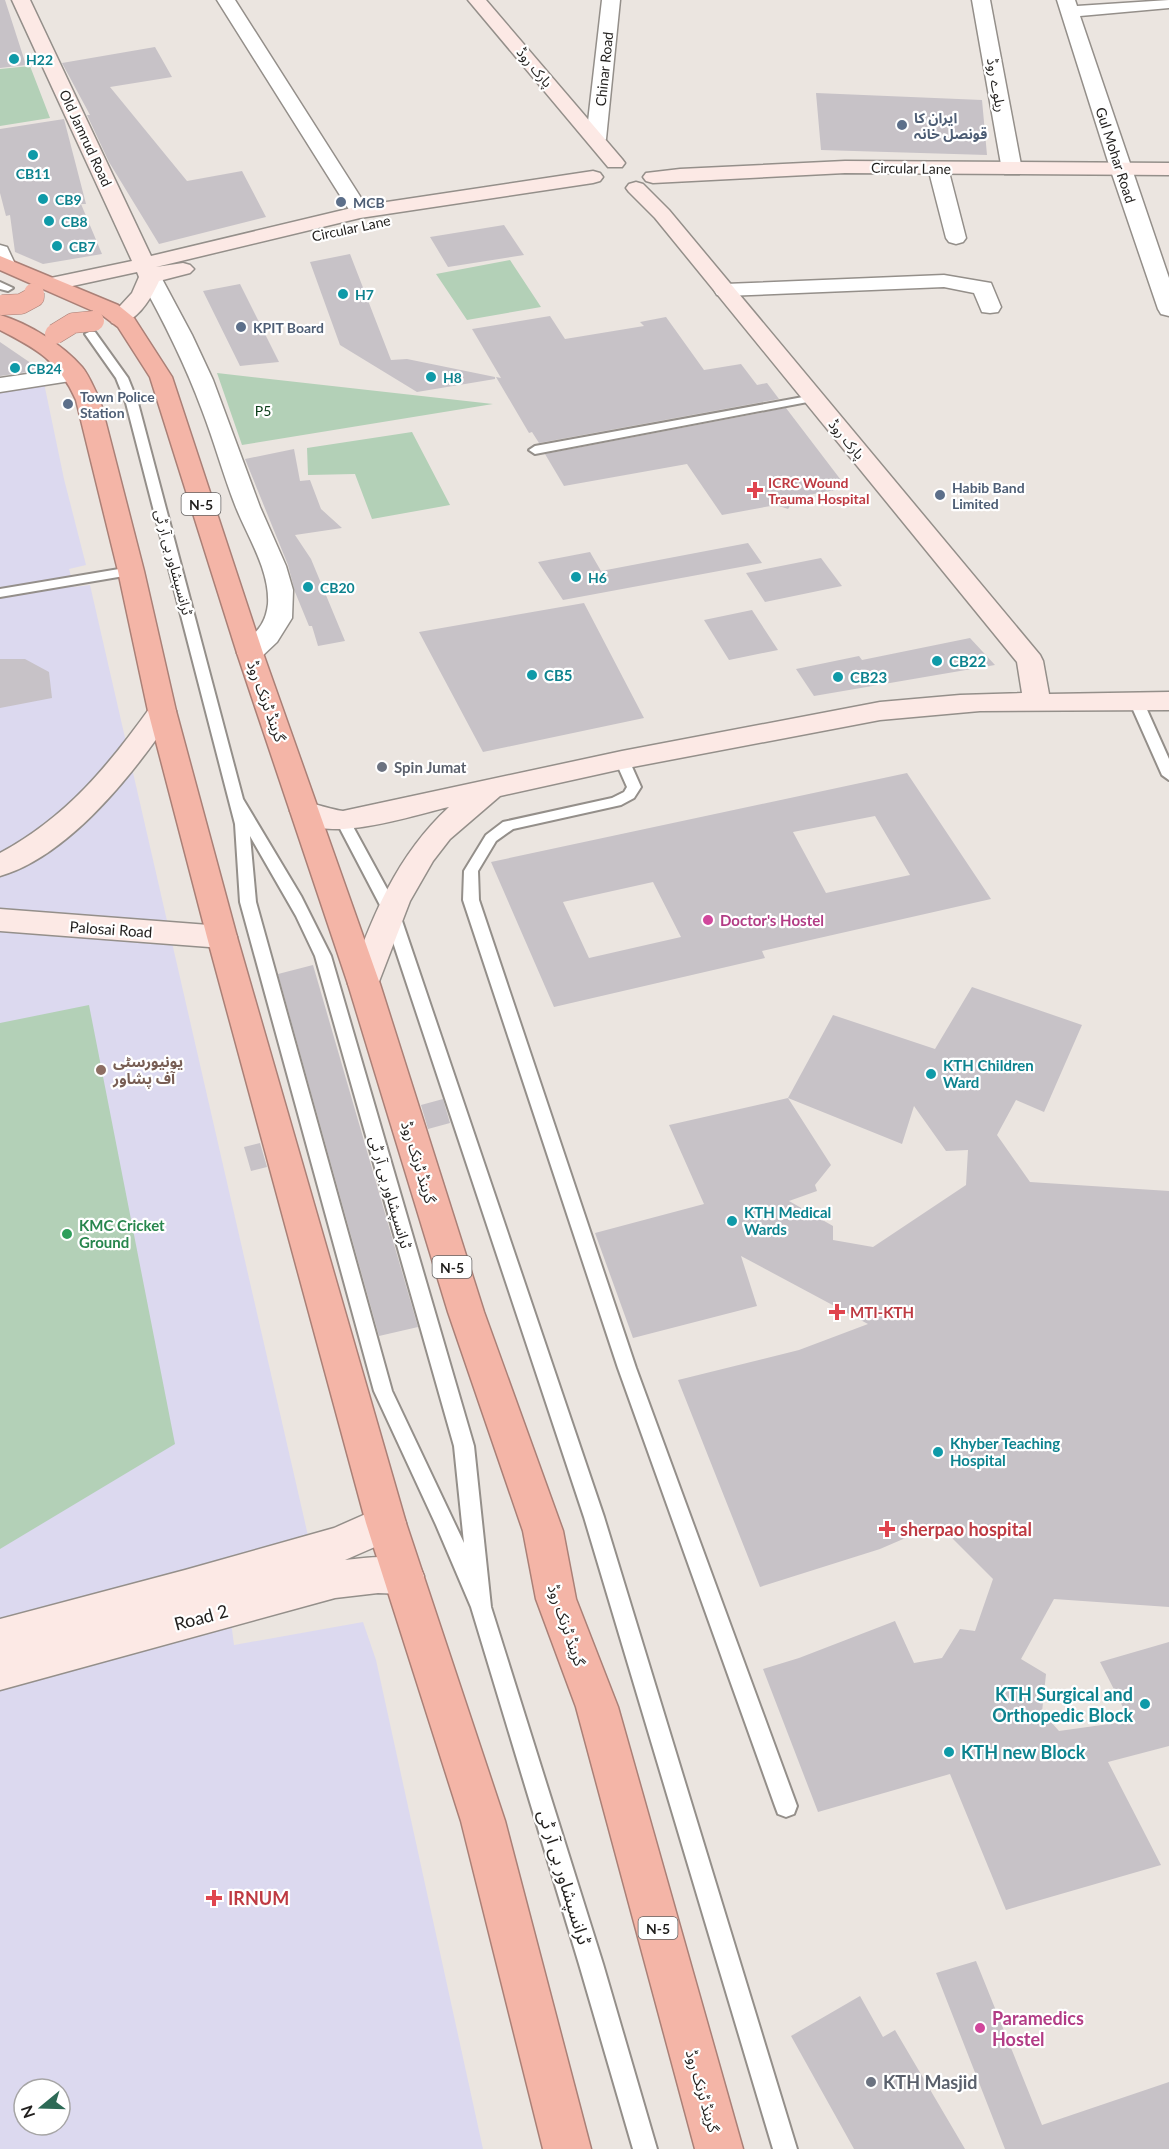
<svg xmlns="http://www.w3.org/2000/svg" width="1169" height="2149" viewBox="0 0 1169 2149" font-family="Lato,'Noto Sans Arabic',sans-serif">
<rect width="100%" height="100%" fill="#ebe5e0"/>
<!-- education -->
<path fill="#dcd9ef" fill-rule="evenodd" d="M 44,383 L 64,479 L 86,565 L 69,569 L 74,587 L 90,585 L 312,1553 L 225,1575 L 234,1645 L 363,1622 L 376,1660 L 483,2149 L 0,2149 L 0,389 ZM 24,2089 L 60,2089 L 60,2125 L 24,2125 Z"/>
<!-- green -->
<path fill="#b3d0b7" d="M 30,66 L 50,118 L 0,126 L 0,69 Z
M 510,260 L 541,307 L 467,320 L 436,274 Z
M 217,373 L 493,404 L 242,445 Z
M 412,432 L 450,505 L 372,519 L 355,474 L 308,475 L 307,448 Z
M 89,1005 L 175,1444 L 0,1549 L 0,1023 Z"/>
<!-- building -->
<path fill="#c7c2c7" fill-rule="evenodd" d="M 0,0 L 5,0 L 26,65 L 0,68 Z
M 155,47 L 172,77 L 110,87 L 187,181 L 242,171 L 266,217 L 159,244 L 109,162 L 87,115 L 90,115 L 62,63 Z
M 816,93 L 982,100 L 987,155 L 821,150 Z
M 64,119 L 86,204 L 81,204 L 102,254 L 43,264 L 15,252 L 10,215 L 6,216 L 0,193 L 0,129 Z
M 504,225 L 524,255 L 448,267 L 430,237 Z
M 350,254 L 391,360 L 407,359 L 495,377 L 495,379 L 417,392 L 340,345 L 310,262 Z
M 240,284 L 279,362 L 240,366 L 203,291 Z
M 550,316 L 565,339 L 644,326 L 640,322 L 666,317 L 704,370 L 741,364 L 757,385 L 767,383 L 779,399 L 539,443 L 532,432 L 529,433 L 496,377 L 501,378 L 472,329 Z
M 0,342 L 41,370 L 0,376 Z
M 786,408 L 847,488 L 797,497 L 788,509 L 776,505 L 722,515 L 687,464 L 564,486 L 545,454 Z
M 294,449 L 300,481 L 310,480 L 321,509 L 342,528 L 295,535 L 311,559 L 345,641 L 318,646 L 312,626 L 309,626 L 295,592 L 288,565 L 245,459 Z
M 748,543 L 762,563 L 563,600 L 538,562 L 590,552 L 601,571 Z
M 821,558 L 842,586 L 765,602 L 746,573 Z
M 584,603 L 644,718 L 483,752 L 419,632 Z
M 752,610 L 778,650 L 729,660 L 704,620 Z
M 970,638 L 995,665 L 814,696 L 796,669 L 859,656 L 862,660 Z
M 0,659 L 25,659 L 49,672 L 52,698 L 0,708 Z
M 907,773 L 991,899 L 762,951 L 765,958 L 554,1007 L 491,862 ZM 875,816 L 910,875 L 826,893 L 793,832 ZM 653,882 L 681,937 L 589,958 L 563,902 Z
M 313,965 L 418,1327 L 379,1336 L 278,974 Z
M 972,987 L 1082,1025 L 1044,1112 L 1016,1100 L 997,1135 L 1030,1182 L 1169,1191 L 1169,1607 L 1054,1599 L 1021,1659 L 1046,1674 L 1042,1712 L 1059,1731 L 1130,1721 L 1100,1662 L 1169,1642 L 1169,1746 L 1108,1762 L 1161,1865 L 1006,1910 L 950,1774 L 818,1812 L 763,1669 L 799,1658 L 895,1621 L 914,1663 L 942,1658 L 960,1629 L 975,1631 L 993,1579 L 938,1524 L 880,1549 L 760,1587 L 678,1380 L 799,1350 L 868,1324 L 741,1256 L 757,1306 L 633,1338 L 595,1233 L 704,1204 L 669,1125 L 788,1098 L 833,1015 L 935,1049 ZM 788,1098 L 902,1144 L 914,1106 L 946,1151 L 968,1150 L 966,1185 L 873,1247 L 833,1240 L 833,1226 L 789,1201 L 817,1191 L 815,1185 L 831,1165 Z
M 443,1099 L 450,1123 L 428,1129 L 421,1105 Z
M 260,1143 L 267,1167 L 251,1171 L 244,1147 Z
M 976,1961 L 1042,2125 L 1169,2082 L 1169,2149 L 1005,2149 L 936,1973 Z
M 860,1996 L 883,2037 L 895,2030 L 965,2149 L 854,2149 L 791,2036 Z"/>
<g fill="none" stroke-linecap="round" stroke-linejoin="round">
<defs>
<path id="lane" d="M 0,282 L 13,288 L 8,291 L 0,289 Z
M 91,331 L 95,332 L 128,378 L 138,403 L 243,799 L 301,896 L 331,956 L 474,1446 L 491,1607 L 603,1964 L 657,2149 L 633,2149 L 579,1964 L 471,1607 L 436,1525 L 374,1391 L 240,902 L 235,824 L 126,403 L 116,378 L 85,334 ZM 250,836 L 296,916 L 315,956 L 454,1446 L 464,1543 L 392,1391 L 256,902 Z
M 814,395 L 820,398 L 818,400 L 535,454 L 529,450 L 535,446 Z
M 131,567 L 136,568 L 137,571 L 136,574 L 0,597 L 0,589 Z
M 1137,699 L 1144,703 L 1169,759 L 1169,780 L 1162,775 L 1130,703 Z
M 622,755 L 629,760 L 641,787 L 634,798 L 621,805 L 513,829 L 496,841 L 478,871 L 479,900 L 636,1368 L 797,1806 L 794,1814 L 786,1817 L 778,1814 L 775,1806 L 618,1368 L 463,900 L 464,871 L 486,835 L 503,822 L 612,798 L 624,792 L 627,787 L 615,760 Z
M 343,816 L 350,821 L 398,909 L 604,1517 L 797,2149 L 773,2149 L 584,1517 L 382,909 L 336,821 Z"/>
<path id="street" d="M 217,0 L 235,0 L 370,212 L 367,216 L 353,216 Z
M 602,0 L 620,0 L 606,139 L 603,143 L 589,143 L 586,139 Z
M 972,0 L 990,0 L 1022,170 L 1019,174 L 1005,174 L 1002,170 Z
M 1057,0 L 1075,0 L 1077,6 L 1169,0 L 1169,8 L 1080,16 L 1169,278 L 1169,316 L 1161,314 L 1158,309 L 1111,171 Z
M 938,162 L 945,164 L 948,168 L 966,238 L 963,242 L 956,244 L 949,242 L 946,238 L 928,168 L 931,164 Z
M 0,245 L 7,247 L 15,264 L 11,268 L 0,269 Z
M 150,271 L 158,272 L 161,277 L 192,335 L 213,380 L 260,507 L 286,566 L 293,590 L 292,618 L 277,642 L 259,659 L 250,661 L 241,659 L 237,653 C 250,634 265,631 268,604 C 270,570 247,536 235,505 C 223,474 214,441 202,410 C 185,364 163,320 139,277 L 142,272 Z
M 944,275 L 991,283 L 1001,307 L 998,312 L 990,313 L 982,312 L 974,293 L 944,287 L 725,296 L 717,295 L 714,290 L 717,285 L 725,284 Z
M 75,367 L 83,369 L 86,374 L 83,379 L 0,392 L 0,378 Z"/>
<path id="secondary" d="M 12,0 L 30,0 L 151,256 L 360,206 L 593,171 L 600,173 L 603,177 L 600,181 L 593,183 L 360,218 L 156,267 L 183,263 L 190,265 L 194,269 L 190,273 L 159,281 C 151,299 134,328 112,323 L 109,318 L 132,293 L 139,277 L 137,272 L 54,290 L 46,289 L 43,284 L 46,279 L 132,261 Z
M 468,0 L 486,0 L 622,159 L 625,163 L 622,167 L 608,167 Z
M 845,161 L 1169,163 L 1169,175 L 845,173 L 653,183 L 646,181 L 643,177 L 646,173 L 680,169 Z
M 636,182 L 643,184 L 669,210 L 1040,655 L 1043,661 L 1049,694 L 1169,692 L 1169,710 L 980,711 L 880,720 L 622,769 L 500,796 L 450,839 L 433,861 L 410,901 L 375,992 L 364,995 L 353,992 L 348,984 C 372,917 396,856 449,807 C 412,815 315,850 290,811 L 295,804 C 311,800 326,809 343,811 L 622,751 L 880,702 L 960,695 L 1022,693 L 1017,662 L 655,218 L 629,192 L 626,188 L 629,184 Z
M 162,702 L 172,705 L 176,711 C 137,769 70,856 0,876 L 0,853 C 67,817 109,765 152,705 Z
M 0,909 L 222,926 L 233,929 L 237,937 L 233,945 L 222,948 L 0,931 Z
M 386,1505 L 400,1510 L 406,1523 L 400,1536 L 345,1560 C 370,1557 394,1554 418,1563 L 424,1576 L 418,1589 L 404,1594 L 378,1593 L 335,1598 L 0,1690 L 0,1619 L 185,1570 L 334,1528 Z"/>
<path id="highway" d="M 0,256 L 118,305 L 134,318 L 172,377 L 263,653 L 380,984 L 484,1312 L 563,1531 L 576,1599 L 618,1707 L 743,2149 L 695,2149 L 576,1707 L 536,1599 L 523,1531 L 448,1312 L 348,984 L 237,653 L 150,377 L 118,327 L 102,315 L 0,270 Z
M 0,315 C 28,323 63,345 82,367 C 90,377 94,389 100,400 L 144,571 L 176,711 L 237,937 L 406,1523 L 505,1821 L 591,2149 L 543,2149 L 461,1821 L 366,1523 L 207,937 L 148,711 L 118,571 L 76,400 C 59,361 37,349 0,330 Z"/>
</defs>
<!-- lane casing -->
<use href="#lane" stroke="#948f8a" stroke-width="4"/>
<!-- street casing -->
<use href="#street" stroke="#948f8a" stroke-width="3"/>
<!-- secondary casing -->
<use href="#secondary" stroke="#948f8a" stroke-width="3"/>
<!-- highway casing -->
<use href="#highway" stroke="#aa8077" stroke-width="3"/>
<!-- lane -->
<use href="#lane" fill="#fff" fill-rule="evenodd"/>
<!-- street -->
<use href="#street" fill="#fff" fill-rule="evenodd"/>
<!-- secondary -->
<use href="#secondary" fill="#fce9e5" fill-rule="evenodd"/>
<!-- highway -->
<use href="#highway" fill="#f4b5a7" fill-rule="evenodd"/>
<defs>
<path id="highway-bridge" d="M 2,305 L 21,304 L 34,297 L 34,293
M 55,334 L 73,323 L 94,321"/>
</defs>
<!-- highway-bridge casing -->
<use href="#highway-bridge" stroke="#aa8077" stroke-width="21" stroke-linecap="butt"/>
<!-- highway-bridge -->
<use href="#highway-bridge" stroke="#f4b5a7" stroke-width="20"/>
</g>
<!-- markers -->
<g fill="#0f9aa8" stroke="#fff" stroke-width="2">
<circle cx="14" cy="59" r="6"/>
<circle cx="33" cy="155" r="6"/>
<circle cx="43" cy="199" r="6"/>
<circle cx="49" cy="221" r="6"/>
<circle cx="57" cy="246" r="6"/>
<circle cx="343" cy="294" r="6"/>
<circle cx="15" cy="368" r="6"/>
<circle cx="431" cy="377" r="6"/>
<circle cx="576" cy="577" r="6"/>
<circle cx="308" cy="587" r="6"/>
<circle cx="937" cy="661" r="6"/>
<circle cx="532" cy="675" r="6"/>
<circle cx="838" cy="677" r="6"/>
<circle cx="931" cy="1074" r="6"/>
<circle cx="732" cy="1221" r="6"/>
<circle cx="938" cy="1452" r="6"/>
<circle cx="1145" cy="1704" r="6"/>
<circle cx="949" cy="1752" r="6"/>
</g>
<g fill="#5c6f8a" stroke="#fff" stroke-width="2">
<circle cx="902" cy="125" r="6"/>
<circle cx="341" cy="202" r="6"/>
<circle cx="241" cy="327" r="6"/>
<circle cx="68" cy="404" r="6"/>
<circle cx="940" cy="495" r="6"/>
</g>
<g fill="#e0444e" stroke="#fff" stroke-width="2">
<path d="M752 481h6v6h6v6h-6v6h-6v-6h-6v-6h6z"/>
<path d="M834 1303h6v6h6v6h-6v6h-6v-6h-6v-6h6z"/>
<path d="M884 1520h6v6h6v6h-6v6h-6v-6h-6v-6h6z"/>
<path d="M211 1889h6v6h6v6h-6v6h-6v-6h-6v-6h6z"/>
</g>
<g fill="#6b7280" stroke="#fff" stroke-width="2">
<circle cx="382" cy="767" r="6"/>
<circle cx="871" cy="2082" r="6"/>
</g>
<g fill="#d1479c" stroke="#fff" stroke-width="2">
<circle cx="708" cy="920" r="6"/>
<circle cx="980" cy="2028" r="6"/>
</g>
<circle fill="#8d6e63" stroke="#fff" stroke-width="2" cx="101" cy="1070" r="6"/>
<circle fill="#2e9e5b" stroke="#fff" stroke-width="2" cx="67" cy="1234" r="6"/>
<g text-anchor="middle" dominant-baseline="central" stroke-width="4.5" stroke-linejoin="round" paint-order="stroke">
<!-- far-culture labels -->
<g font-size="14" font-weight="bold" fill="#0d838f" stroke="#fff" text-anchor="start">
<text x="26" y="59">H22</text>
<text x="33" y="173" text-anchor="middle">CB11</text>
<text x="55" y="199">CB9</text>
<text x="61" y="221">CB8</text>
<text x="69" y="246">CB7</text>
<text x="355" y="294">H7</text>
<text x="27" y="368">CB24</text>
<text x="443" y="377">H8</text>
<text x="588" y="577">H6</text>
<text x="320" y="587">CB20</text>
</g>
<!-- far-street labels -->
<g font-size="14" fill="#211f1d" stroke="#fff">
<text transform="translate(535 67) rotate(50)">پارک روڈ</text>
<text transform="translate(604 69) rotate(-84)">Chinar Road</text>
<text transform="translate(997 85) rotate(80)">ریلوے روڈ</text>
<text transform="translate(86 138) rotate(65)">Old Jamrud Road</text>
<text transform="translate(1116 155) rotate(72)">Gul Mohar Road</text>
<text transform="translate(911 168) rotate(1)">Circular Lane</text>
<text transform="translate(351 228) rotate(-12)">Circular Lane</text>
<text transform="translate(847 439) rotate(50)">پارک روڈ</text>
<text transform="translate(174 562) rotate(75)">ٹرانسپشاور بی آر ٹی</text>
</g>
<!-- far-service labels -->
<g font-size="14" font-weight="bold" fill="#4e5e75" stroke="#fff" text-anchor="start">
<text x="914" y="117">ایران کا<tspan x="914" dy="16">قونصل خانہ</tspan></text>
<text x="353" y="202">MCB</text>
<text x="253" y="327">KPIT Board</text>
<text x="80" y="396">Town Police<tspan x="80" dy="16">Station</tspan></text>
<text x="952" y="487">Habib Band<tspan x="952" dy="16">Limited</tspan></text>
</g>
<!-- far-park labels -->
<g font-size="14" fill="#093c17" stroke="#fff">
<text x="263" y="410">P5</text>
</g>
<!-- far-health labels -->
<g font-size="14" font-weight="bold" fill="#be3a42" stroke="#fff" text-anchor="start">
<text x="768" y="482">ICRC Wound<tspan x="768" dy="16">Trauma Hospital</tspan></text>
</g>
<!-- shield labels -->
<g fill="#fff" stroke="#646261" stroke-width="1.5">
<rect x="181.5" y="493" width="39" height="22" rx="4.5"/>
<rect x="432.5" y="1256" width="39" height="22" rx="4.5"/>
<rect x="638.5" y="1917" width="39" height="22" rx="4.5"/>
</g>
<g font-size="14" font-weight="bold" fill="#211f1d">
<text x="201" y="504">N-5</text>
<text x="452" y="1267">N-5</text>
<text x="658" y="1928">N-5</text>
</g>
<!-- culture labels -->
<g font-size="15" font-weight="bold" fill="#0d838f" stroke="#fff" text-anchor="start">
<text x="949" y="661">CB22</text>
<text x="544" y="675">CB5</text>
<text x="850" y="677">CB23</text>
<text x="943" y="1065">KTH Children<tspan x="943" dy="17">Ward</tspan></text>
<text x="744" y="1212">KTH Medical<tspan x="744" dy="17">Wards</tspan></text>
<text x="950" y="1443">Khyber Teaching<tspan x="950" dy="17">Hospital</tspan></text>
</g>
<!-- street labels -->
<g font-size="15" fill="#211f1d" stroke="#fff">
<text transform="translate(267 701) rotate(70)">گرینڈ ٹرنک روڈ</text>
<text transform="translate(111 929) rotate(4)">Palosai Road</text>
<text transform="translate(419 1162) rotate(73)">گرینڈ ٹرنک روڈ</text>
<text transform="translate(391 1192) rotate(74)">ٹرانسپشاور بی آر ٹی</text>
<text transform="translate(567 1625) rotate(71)">گرینڈ ٹرنک روڈ</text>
<text transform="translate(703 2091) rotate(74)">گرینڈ ٹرنک روڈ</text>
</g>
<!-- worship labels -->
<g font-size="15" font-weight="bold" fill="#5b616d" stroke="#fff" text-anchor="start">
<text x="394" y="767">Spin Jumat</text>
</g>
<!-- hotel labels -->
<g font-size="15" font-weight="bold" fill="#b23c85" stroke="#fff" text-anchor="start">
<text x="720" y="920">Doctor's Hostel</text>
</g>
<!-- education labels -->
<g font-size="15" font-weight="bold" fill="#785e54" stroke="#fff" text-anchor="start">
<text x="113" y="1061">یونیورسٹی<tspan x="113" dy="17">آف پشاور</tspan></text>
</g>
<!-- leisure labels -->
<g font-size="15" font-weight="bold" fill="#27864d" stroke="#fff" text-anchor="start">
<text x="79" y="1225">KMC Cricket<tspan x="79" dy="17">Ground</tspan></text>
</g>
<!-- health labels -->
<g font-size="15" font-weight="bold" fill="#be3a42" stroke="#fff" text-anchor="start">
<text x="850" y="1312">MTI-KTH</text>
</g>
<!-- near-health labels -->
<g font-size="18" font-weight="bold" fill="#be3a42" stroke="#fff" text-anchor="start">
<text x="900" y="1529">sherpao hospital</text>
<text x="228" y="1898">IRNUM</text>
</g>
<!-- near-street labels -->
<g font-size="18" fill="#211f1d" stroke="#fff">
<text transform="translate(201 1617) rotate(-15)">Road 2</text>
<text transform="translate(565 1877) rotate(73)">ٹرانسپشاور بی آر ٹی</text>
</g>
<!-- near-culture labels -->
<g font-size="18" font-weight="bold" fill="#0d838f" stroke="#fff" text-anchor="end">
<text x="1133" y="1694">KTH Surgical and<tspan x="1133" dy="21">Orthopedic Block</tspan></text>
<text x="961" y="1752" text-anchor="start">KTH new Block</text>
</g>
<!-- near-hotel labels -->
<g font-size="18" font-weight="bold" fill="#b23c85" stroke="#fff" text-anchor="start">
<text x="992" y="2018">Paramedics<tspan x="992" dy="21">Hostel</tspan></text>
</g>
<!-- near-worship labels -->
<g font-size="18" font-weight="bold" fill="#5b616d" stroke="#fff" text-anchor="start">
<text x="883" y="2082">KTH Masjid</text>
</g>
</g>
<!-- north arrow -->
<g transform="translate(42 2107) rotate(251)"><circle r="28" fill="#ffffff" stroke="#a6a5a5" stroke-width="1.5"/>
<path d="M0-4.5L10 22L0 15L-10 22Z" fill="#2d6a56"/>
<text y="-9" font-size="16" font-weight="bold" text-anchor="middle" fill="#211f1d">N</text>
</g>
</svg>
